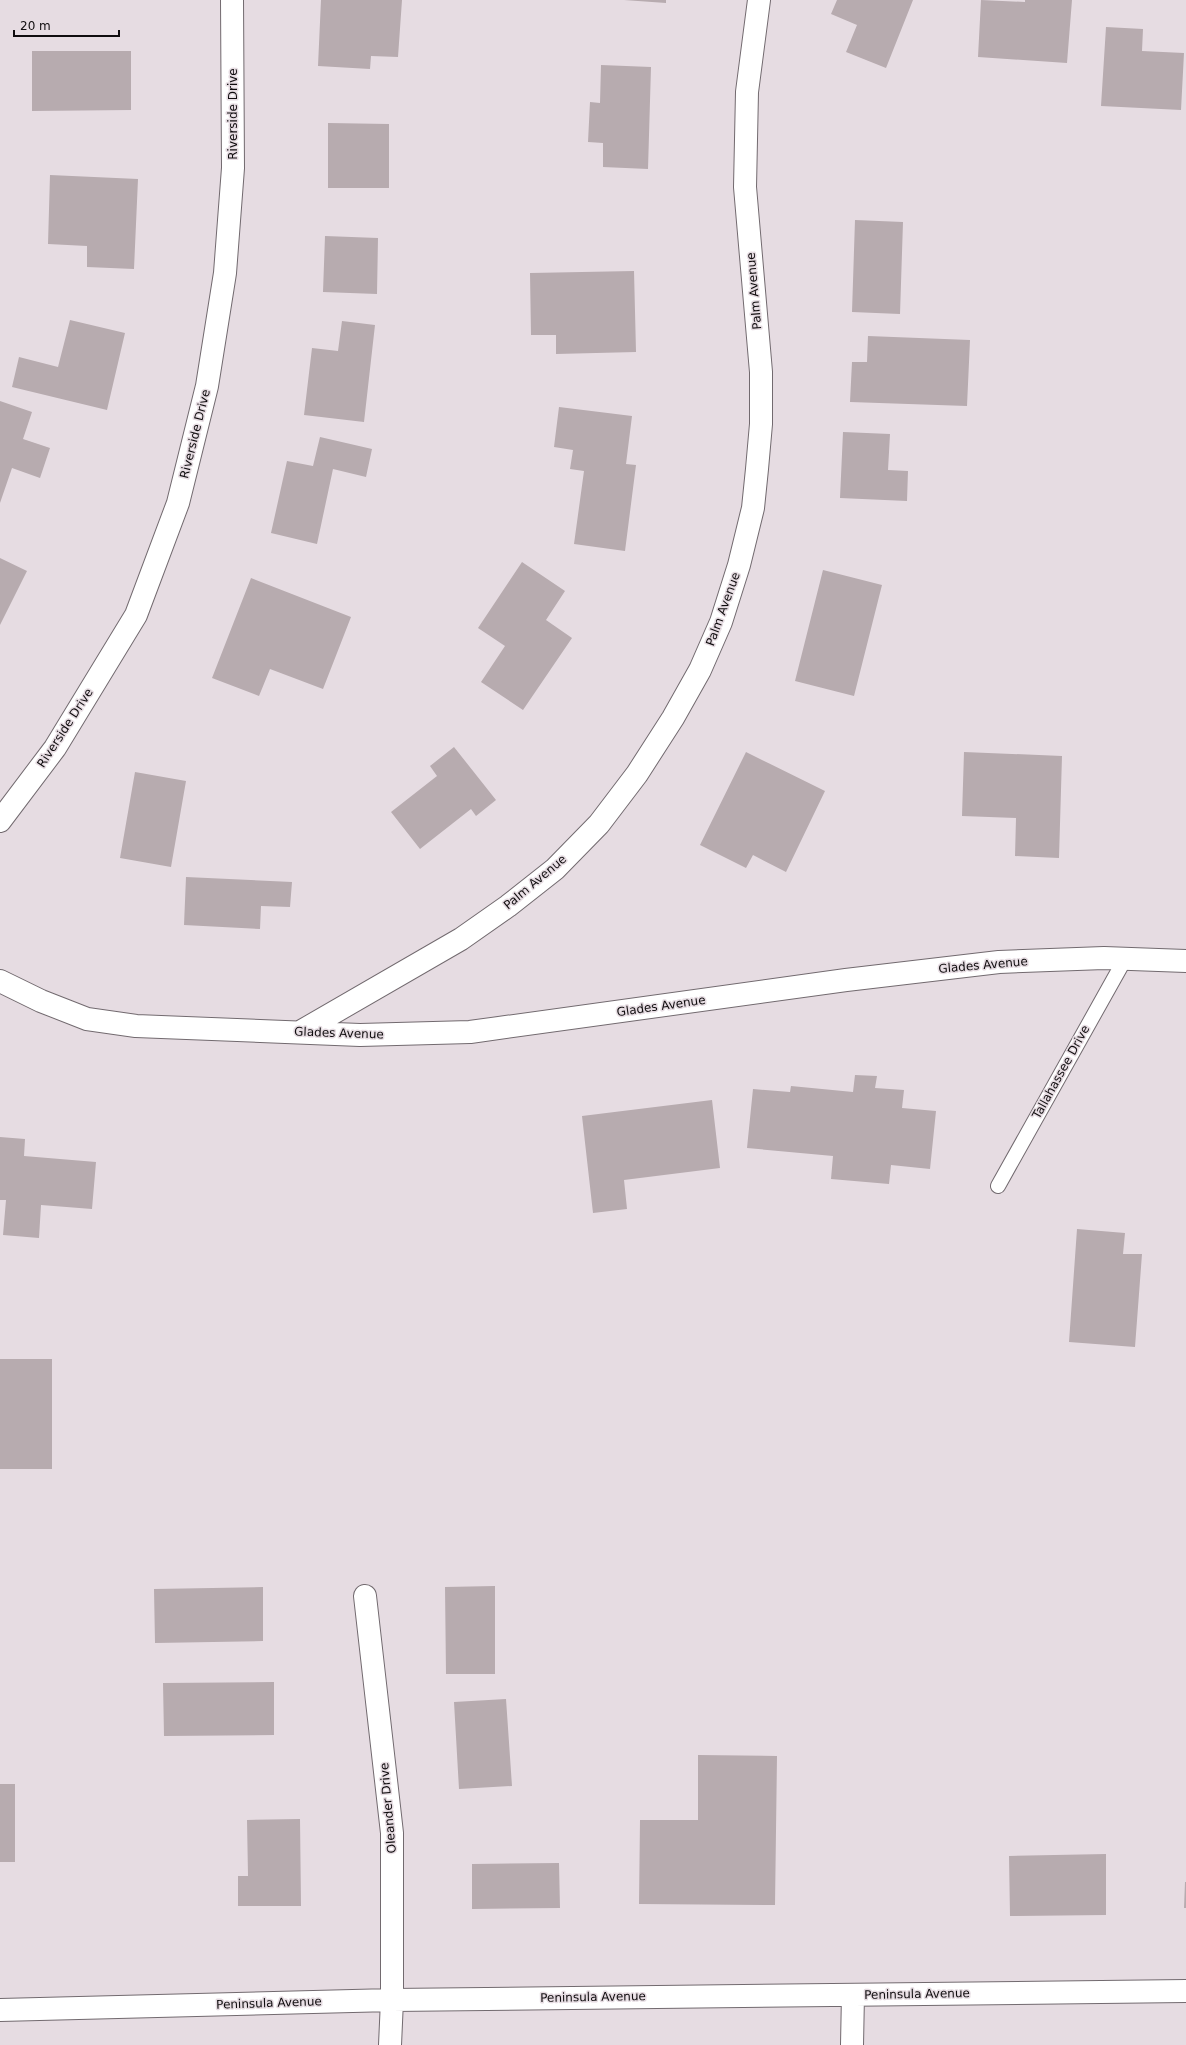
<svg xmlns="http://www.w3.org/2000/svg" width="1186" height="2045" viewBox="0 0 1186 2045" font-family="'DejaVu Sans',sans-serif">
<rect width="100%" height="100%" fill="#e6dce2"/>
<!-- building -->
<path fill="#b7abaf" d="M 321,0 L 402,0 L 398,57 L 371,56 L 370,69 L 318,66 Z
M 624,0 L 666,0 L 666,3 Z
M 837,0 L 913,0 L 886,68 L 846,52 L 857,25 L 831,14 Z
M 981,0 L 1025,2 L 1025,0 L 1072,0 L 1067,63 L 978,57 Z
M 1106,27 L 1143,29 L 1142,51 L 1184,53 L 1181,110 L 1101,106 Z
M 32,51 L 131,51 L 131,110 L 32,111 Z
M 601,65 L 651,67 L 648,169 L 603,167 L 603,143 L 588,142 L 590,102 L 600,103 Z
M 328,123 L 389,124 L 389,188 L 328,188 Z
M 50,175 L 138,179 L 134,269 L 87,267 L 87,246 L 48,244 Z
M 855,220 L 903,222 L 900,314 L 852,312 Z
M 325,236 L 378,238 L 377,294 L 323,292 Z
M 634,271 L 636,352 L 556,354 L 556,335 L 531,335 L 530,273 Z
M 70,320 L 125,333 L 107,410 L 12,387 L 19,357 L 58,367 Z
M 342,321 L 375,325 L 364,422 L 304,415 L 312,348 L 338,351 Z
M 868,336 L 970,340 L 967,406 L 850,402 L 852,362 L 867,362 Z
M 0,401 L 32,412 L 23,439 L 50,448 L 40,478 L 12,468 L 0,503 Z
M 559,407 L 632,416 L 626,464 L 636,465 L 625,551 L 574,544 L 584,471 L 570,469 L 573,450 L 554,447 Z
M 843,432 L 890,434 L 888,470 L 908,471 L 907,501 L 840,498 Z
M 320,437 L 372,449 L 366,477 L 333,469 L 317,544 L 271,533 L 287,461 L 313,466 Z
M 0,558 L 27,571 L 0,625 Z
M 522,562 L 565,591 L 546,620 L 572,638 L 523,710 L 481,682 L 505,646 L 478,628 Z
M 823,570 L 882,585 L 854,696 L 795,681 Z
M 251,578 L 351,617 L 323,689 L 270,669 L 259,696 L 212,678 Z
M 454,747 L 496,800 L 476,816 L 471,809 L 420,849 L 391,812 L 437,776 L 430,766 Z
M 746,752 L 825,791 L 786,872 L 753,855 L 746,868 L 700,845 Z
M 964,752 L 1062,756 L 1059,858 L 1015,856 L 1016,818 L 962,816 Z
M 135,772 L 186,781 L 171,867 L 120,858 Z
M 186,877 L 292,882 L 290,907 L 261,906 L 260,929 L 184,925 Z
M 855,1075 L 877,1076 L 875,1088 L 904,1090 L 902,1108 L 936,1111 L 930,1169 L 891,1165 L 889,1184 L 831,1179 L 833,1156 L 747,1148 L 753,1089 L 790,1092 L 791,1086 L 853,1092 Z
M 712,1100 L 720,1168 L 624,1180 L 627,1209 L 593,1213 L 582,1116 Z
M 0,1137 L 25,1139 L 24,1156 L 96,1162 L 92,1209 L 41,1205 L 39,1238 L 3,1235 L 6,1200 L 0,1200 Z
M 1077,1229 L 1125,1233 L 1123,1254 L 1142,1254 L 1135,1347 L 1069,1342 Z
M 0,1359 L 52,1359 L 52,1469 L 0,1469 Z
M 495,1586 L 495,1674 L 446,1674 L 445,1587 Z
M 263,1587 L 263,1641 L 155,1643 L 154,1589 Z
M 274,1682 L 274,1735 L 164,1736 L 163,1683 Z
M 506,1699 L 512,1786 L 459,1789 L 454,1702 Z
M 698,1755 L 777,1756 L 775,1905 L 639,1904 L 640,1820 L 698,1820 Z
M 0,1784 L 15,1784 L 15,1862 L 0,1862 Z
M 300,1819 L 301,1906 L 238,1906 L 238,1876 L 248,1876 L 247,1820 Z
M 1106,1854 L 1106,1915 L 1010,1916 L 1009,1856 Z
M 559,1863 L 560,1908 L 472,1909 L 472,1864 Z
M 1185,1882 L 1186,1882 L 1186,1908 L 1184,1908 Z"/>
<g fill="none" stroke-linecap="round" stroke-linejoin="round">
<defs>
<path id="lane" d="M 998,1186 L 1125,959"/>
<path id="street" d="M 0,981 L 41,1001 L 87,1019 L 136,1026 L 360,1035 L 470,1032 L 846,980 L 999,962 L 1104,958 L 1186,961
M 300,1032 L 461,939 L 508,906 L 555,869 L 599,824 L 637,774 L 673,718 L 700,670 L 721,622 L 739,565 L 753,508 L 757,469 L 761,424 L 761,372 L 745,187 L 747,92 L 759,0
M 365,1596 L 392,1833 L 392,2000 L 390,2045
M 0,2010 L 392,2000 L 1186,1991
M 852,2045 L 853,1995"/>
<path id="secondary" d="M 0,821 L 55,748 L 136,615 L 178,503 L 207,386 L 225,273 L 233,168 L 232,0"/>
</defs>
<!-- lane casing -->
<use href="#lane" stroke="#726a6f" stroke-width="16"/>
<!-- street casing -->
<use href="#street" stroke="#726a6f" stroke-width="24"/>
<!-- secondary casing -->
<use href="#secondary" stroke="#726a6f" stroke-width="24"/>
<!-- lane -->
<use href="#lane" stroke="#fff" stroke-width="14"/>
<!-- street -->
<use href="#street" stroke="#fff" stroke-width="22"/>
<!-- secondary -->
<use href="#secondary" stroke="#fff" stroke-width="22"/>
</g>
<g text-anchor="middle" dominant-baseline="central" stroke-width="3" stroke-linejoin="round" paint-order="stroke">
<!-- street labels -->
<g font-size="12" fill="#0f0c0e" stroke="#e6dce2">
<text transform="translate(233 114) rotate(-90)">Riverside Drive</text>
<text transform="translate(754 291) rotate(-95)">Palm Avenue</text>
<text transform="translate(195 434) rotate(-76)">Riverside Drive</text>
<text transform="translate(723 609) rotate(-70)">Palm Avenue</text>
<text transform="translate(65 728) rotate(-57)">Riverside Drive</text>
<text transform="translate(535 882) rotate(-40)">Palm Avenue</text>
<text transform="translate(983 965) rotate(-5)">Glades Avenue</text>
<text transform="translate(661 1006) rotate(-8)">Glades Avenue</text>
<text transform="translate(339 1033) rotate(2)">Glades Avenue</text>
<text transform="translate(1061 1072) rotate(-61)">Tallahassee Drive</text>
<text transform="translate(388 1808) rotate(-95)">Oleander Drive</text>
<text transform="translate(917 1994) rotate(-1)">Peninsula Avenue</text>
<text transform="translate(593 1997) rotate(-1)">Peninsula Avenue</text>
<text transform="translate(269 2003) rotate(-2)">Peninsula Avenue</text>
</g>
</g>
<!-- scale -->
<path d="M14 30v6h105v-6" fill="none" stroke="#0f0c0e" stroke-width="2"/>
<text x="20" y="30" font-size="12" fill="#0f0c0e" stroke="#e6dce2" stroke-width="3" paint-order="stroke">20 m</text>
</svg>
